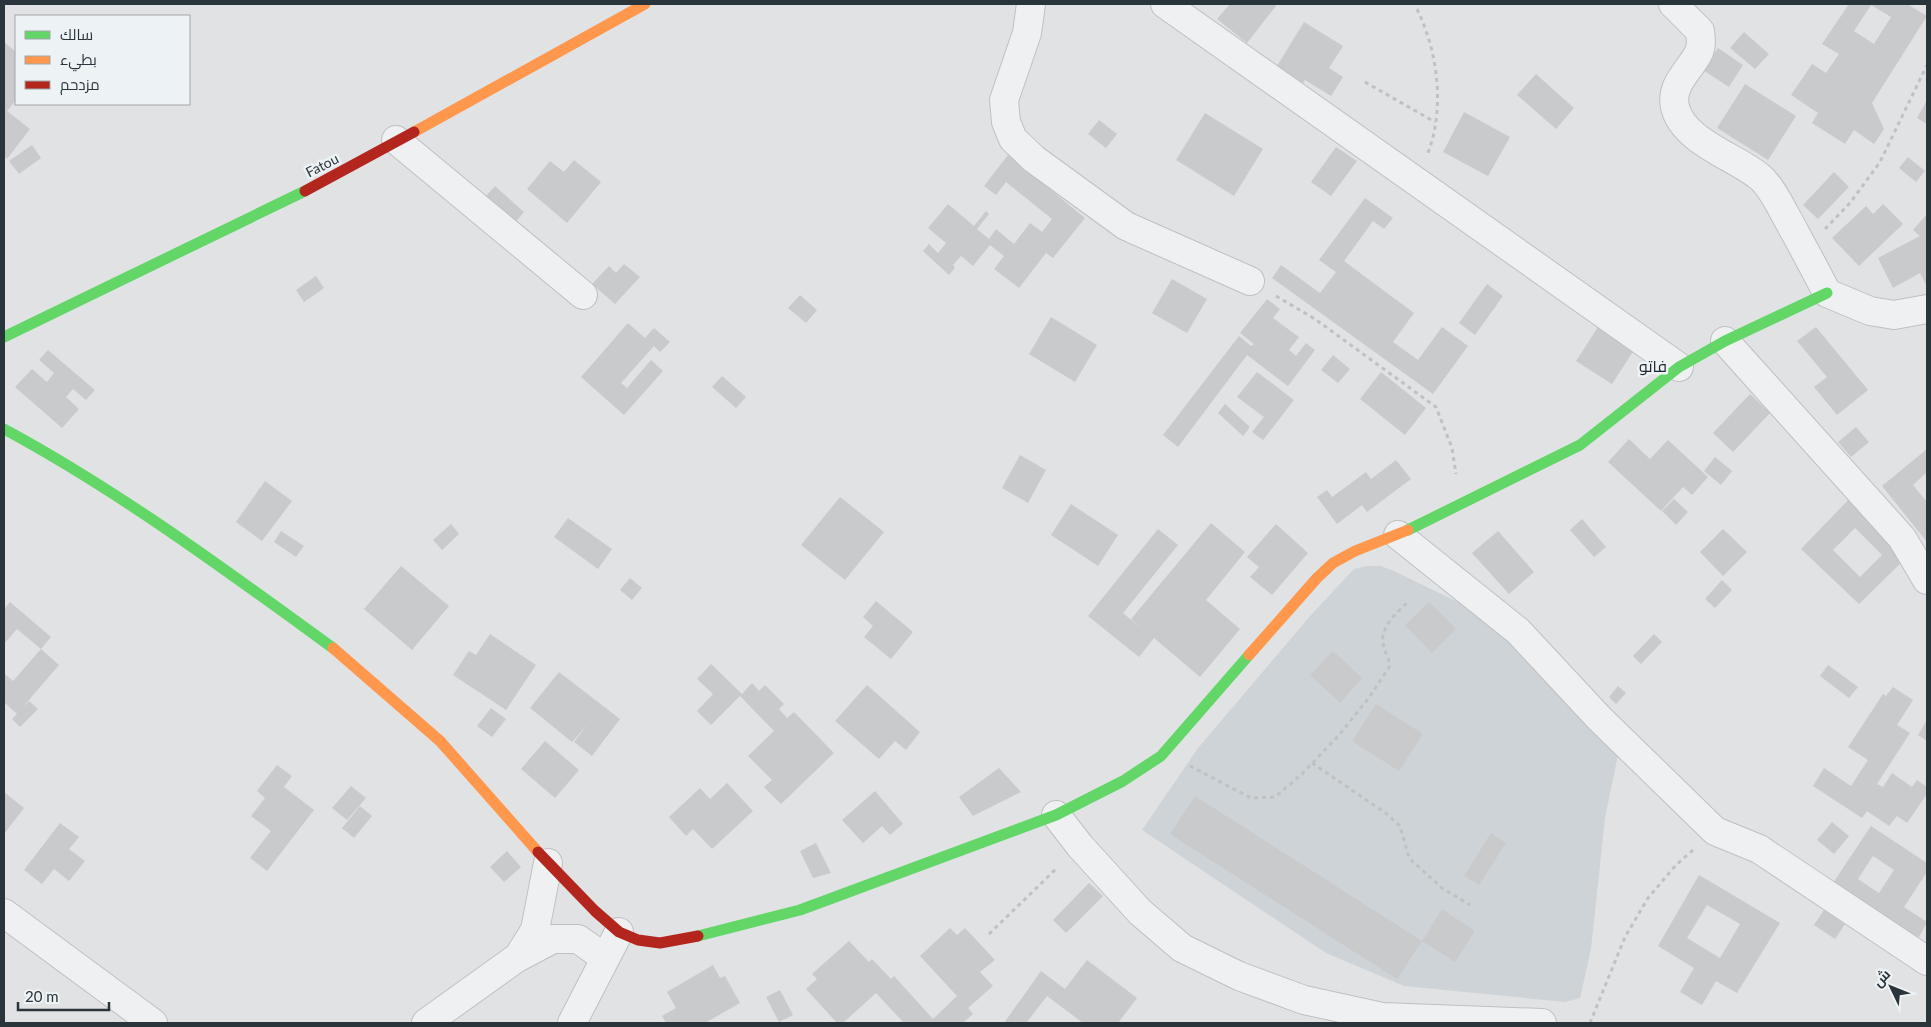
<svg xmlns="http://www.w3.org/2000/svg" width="1931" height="1027" viewBox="0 0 1931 1027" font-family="Lato,Cairo,sans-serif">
<rect width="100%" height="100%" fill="#e0e2e4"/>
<!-- built -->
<path fill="#ced3d7" d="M 1366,566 L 1381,566 L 1396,572 L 1505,625 L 1619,750 L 1605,818 L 1591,949 L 1580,998 L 1565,1002 L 1404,986 L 1326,953 L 1142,830 L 1198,748 L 1311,615 L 1354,569 Z"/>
<!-- building -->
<path fill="#c8cacc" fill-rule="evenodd" d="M 1230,4 L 1274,4 L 1276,6 L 1247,43 L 1217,19 Z
M 1849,4 L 1907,4 L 1927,16 L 1872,103 L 1884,129 L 1874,144 L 1854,130 L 1845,144 L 1812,123 L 1818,113 L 1791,95 L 1812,64 L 1826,73 L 1839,54 L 1822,44 ZM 1871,5 L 1891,17 L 1874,44 L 1854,31 Z
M 1304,22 L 1343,46 L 1329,68 L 1343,77 L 1331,96 L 1305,80 L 1303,83 L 1277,66 Z
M 1744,32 L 1769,54 L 1755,69 L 1730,48 Z
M 4,42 L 16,52 L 16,100 L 7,111 L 30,129 L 7,159 L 4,156 Z
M 1718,48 L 1743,65 L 1729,87 L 1703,70 Z
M 1536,74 L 1574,108 L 1556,129 L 1517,95 Z
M 1745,84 L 1796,116 L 1768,160 L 1717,128 Z
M 1927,100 L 1927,124 L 1917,118 Z
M 1464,112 L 1510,137 L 1488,176 L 1443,152 Z
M 1205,113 L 1263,149 L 1234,196 L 1176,160 Z
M 1099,120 L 1117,134 L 1106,148 L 1088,134 Z
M 32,145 L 41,158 L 19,174 L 9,161 Z
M 1336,147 L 1357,161 L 1331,196 L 1311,182 Z
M 1008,155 L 1085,218 L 1053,258 L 1046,253 L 1019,288 L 994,269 L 1004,256 L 990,245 L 973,266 L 961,256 L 953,265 L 955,268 L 949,275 L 923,251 L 929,244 L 938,253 L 946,243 L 928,228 L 948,204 L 974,226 L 986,211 L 989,214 L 977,229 L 989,239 L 996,229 L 1014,244 L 1030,223 L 1042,232 L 1052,219 L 1006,182 L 996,195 L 984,186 Z
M 1908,157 L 1925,171 L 1916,182 L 1899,168 Z
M 574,160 L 601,182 L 567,223 L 527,189 L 550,161 L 564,172 Z
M 1834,172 L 1849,187 L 1818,219 L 1803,205 Z
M 495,186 L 524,212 L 514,224 L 485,197 Z
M 1365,198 L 1393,218 L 1384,229 L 1373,221 L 1344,261 L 1414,313 L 1393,342 L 1418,360 L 1442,327 L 1468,346 L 1433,394 L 1272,278 L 1281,265 L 1320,293 L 1336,272 L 1319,260 Z
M 1883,204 L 1903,224 L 1859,266 L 1832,238 L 1866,206 L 1873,214 Z
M 1927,214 L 1927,287 L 1920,273 L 1893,288 L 1878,258 L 1920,236 L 1913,230 Z
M 624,264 L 640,277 L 615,304 L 592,284 L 609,266 L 616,273 Z
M 316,276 L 324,288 L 304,302 L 296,290 Z
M 1172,279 L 1207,299 L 1187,333 L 1152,313 Z
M 1487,284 L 1503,296 L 1475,335 L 1459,323 Z
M 800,295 L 817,310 L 806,323 L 788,308 Z
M 1267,299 L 1280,309 L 1273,318 L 1299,337 L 1289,350 L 1296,356 L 1306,343 L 1315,350 L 1288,386 L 1247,355 L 1178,447 L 1163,435 L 1239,336 L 1251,346 L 1254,344 L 1240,333 Z
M 1051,317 L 1097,345 L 1075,382 L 1029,354 Z
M 628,323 L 645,338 L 654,328 L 670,342 L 660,352 L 654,346 L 621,383 L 627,388 L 651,360 L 663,371 L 624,415 L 581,377 Z
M 1600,324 L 1636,347 L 1612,384 L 1576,361 Z
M 1816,327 L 1868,390 L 1837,415 L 1814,387 L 1827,377 L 1797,341 Z
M 48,350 L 95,390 L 86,400 L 73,389 L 66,397 L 79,409 L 62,428 L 15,387 L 32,369 L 47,382 L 54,373 L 39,360 Z
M 1333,355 L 1350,369 L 1338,383 L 1321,370 Z
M 1257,372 L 1294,400 L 1263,440 L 1252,432 L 1264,417 L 1237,397 Z
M 1381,372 L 1426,408 L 1405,435 L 1360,399 Z
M 722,376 L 746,397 L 736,408 L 712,387 Z
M 1750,394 L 1770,413 L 1733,452 L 1713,433 Z
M 1225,404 L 1250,427 L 1243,436 L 1218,413 Z
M 1856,427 L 1869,442 L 1851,457 L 1838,442 Z
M 1629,439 L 1650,459 L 1668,440 L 1708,477 L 1692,495 L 1683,487 L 1661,511 L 1608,462 Z
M 1927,449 L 1927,472 L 1913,485 L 1927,502 L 1927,542 L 1882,486 Z
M 1020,455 L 1046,470 L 1028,503 L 1002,488 Z
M 1715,457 L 1732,471 L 1721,485 L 1704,471 Z
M 1396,460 L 1411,479 L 1367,512 L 1362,505 L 1337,524 L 1317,497 L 1327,490 L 1332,497 L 1366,472 L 1371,479 Z
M 265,481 L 292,501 L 262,541 L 236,522 Z
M 1852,496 L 1908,556 L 1859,604 L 1801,549 ZM 1855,528 L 1882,555 L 1860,577 L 1833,550 Z
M 840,497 L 884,532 L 845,580 L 801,545 Z
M 1674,499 L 1688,512 L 1676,525 L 1662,511 Z
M 1071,504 L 1118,535 L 1098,566 L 1051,535 Z
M 568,518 L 612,549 L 598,569 L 554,537 Z
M 1582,519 L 1606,547 L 1594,557 L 1570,530 Z
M 1211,523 L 1245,552 L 1206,600 L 1240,629 L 1200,677 L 1154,638 L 1139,657 L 1088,616 L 1158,529 L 1178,545 L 1123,613 L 1142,629 L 1131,619 Z
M 451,524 L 459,534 L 442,550 L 433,540 Z
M 1276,524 L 1308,553 L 1272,595 L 1250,577 L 1259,567 L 1247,557 Z
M 1723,529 L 1747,552 L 1723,576 L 1700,552 Z
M 281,531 L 304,546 L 296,557 L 274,542 Z
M 1498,531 L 1534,572 L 1509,594 L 1472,553 Z
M 401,566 L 449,606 L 412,650 L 364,609 Z
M 630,578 L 642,588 L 632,600 L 620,590 Z
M 1722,580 L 1732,590 L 1715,608 L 1705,599 Z
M 876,601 L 913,632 L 891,659 L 864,637 L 873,626 L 863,617 Z
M 10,602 L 51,637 L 41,649 L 17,629 L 4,644 L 4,609 Z
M 1429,602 L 1456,629 L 1432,653 L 1405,625 Z
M 490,634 L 536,665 L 506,710 L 453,675 L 469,651 L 476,655 Z
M 1654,634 L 1662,642 L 1641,664 L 1633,656 Z
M 41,649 L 59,665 L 22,708 L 29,701 L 38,709 L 20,727 L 12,719 L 17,714 L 4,702 L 4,673 L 13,681 Z
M 1333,651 L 1362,678 L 1340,703 L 1310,675 Z
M 711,664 L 742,694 L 752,683 L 759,691 L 765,685 L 784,704 L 779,709 L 787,718 L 794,712 L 834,753 L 781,804 L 764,787 L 772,780 L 748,756 L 774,731 L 740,696 L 711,725 L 697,711 L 713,694 L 697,679 Z
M 1828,665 L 1858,687 L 1849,698 L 1820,676 Z
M 559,672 L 620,719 L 592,756 L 574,742 L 588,724 L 572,742 L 530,708 Z
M 867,685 L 920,732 L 906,750 L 895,741 L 879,759 L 835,721 Z
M 1618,686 L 1626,693 L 1616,704 L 1609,697 Z
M 1893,687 L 1913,700 L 1897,725 L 1910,733 L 1877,784 L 1883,787 L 1892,773 L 1912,787 L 1917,780 L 1927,787 L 1927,794 L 1907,823 L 1897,816 L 1889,826 L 1867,811 L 1862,818 L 1813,786 L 1824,768 L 1851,786 L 1868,760 L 1848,747 L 1883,694 L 1886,696 Z
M 1376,704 L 1423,734 L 1399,771 L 1352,741 Z
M 491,708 L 506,719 L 492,737 L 477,726 Z
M 1927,720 L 1927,741 L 1918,735 Z
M 545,741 L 579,770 L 555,798 L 521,769 Z
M 277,765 L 292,776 L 284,787 L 314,810 L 267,871 L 250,858 L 271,831 L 251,816 L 265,798 L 257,791 Z
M 999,768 L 1021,792 L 973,816 L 959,797 Z
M 727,783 L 753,811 L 712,849 L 693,829 L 686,836 L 669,817 L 700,788 L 710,799 Z
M 351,786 L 366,798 L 347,820 L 332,808 Z
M 875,791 L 903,824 L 890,835 L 882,826 L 863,843 L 842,820 Z
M 4,792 L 24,808 L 4,834 Z
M 1195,796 L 1422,941 L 1397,979 L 1170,834 Z
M 360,806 L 372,816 L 354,838 L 342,828 Z
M 1832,822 L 1849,836 L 1834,854 L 1817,840 Z
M 60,823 L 79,837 L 69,849 L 85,861 L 69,881 L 54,869 L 42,884 L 24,870 Z
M 1871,826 L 1927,863 L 1927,872 L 1904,907 L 1927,922 L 1918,939 L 1833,883 ZM 1873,856 L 1894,870 L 1879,893 L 1858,879 Z
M 1491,833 L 1506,843 L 1479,885 L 1464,876 Z
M 816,843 L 831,873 L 813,878 L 800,851 Z
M 507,851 L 521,867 L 504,882 L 490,867 Z
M 1699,875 L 1780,923 L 1737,993 L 1716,981 L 1702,1005 L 1680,992 L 1694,968 L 1658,946 ZM 1707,905 L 1740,924 L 1720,958 L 1687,938 Z
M 1089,883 L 1103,896 L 1066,933 L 1053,920 Z
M 1442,909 L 1475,931 L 1455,962 L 1422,941 Z
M 1824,910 L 1845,924 L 1835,939 L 1814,925 Z
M 950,928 L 957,935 L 965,928 L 995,960 L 980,972 L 993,986 L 968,1008 L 973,1014 L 963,1023 L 904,1023 L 876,993 L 843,1023 L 837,1023 L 806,989 L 817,979 L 812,974 L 849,941 L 869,962 L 872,959 L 891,979 L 894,976 L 933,1019 L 957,996 L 920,956 Z
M 1087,960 L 1137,998 L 1118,1023 L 1083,1023 L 1047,996 L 1027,1022 L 1028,1023 L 1004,1023 L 1041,971 L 1065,989 Z
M 713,965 L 720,978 L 725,976 L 740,1003 L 705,1023 L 666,1023 L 662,1016 L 676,1008 L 667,992 Z
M 780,990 L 793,1015 L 779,1022 L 766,997 Z"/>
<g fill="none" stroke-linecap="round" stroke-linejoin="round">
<defs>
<path id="street" d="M 1031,4 L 1027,33 L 1004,100 L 1006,122 L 1013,139 L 1034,159 L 1126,226 L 1250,281
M 1165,4 L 1679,367
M 1673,4 L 1700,31 C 1701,39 1702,47 1698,54 C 1689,71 1670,85 1675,107 C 1683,142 1737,157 1761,178 C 1772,188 1779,204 1786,216 C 1800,242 1814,267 1827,293 L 1870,311 L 1894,315 L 1927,309
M 396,140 L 583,295
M 1725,341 L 1902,538 L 1927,580
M 1398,535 L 1518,631 L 1599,718 L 1715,831 L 1759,849 L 1927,961
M 1056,815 L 1080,846 L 1140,912 L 1182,948 L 1239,976 L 1304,1000 L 1382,1017 L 1542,1023
M 4,913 L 153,1023
M 519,957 L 553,939 L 578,939 L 605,958
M 426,1023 L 518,957 L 535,930 L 548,863
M 572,1023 L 619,932"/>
</defs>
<!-- street casing -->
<use href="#street" stroke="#bec0c2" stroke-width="30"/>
<!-- path -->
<path stroke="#bec2c3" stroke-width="3" stroke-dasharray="4 4" stroke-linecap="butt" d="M 1417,9 C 1438,52 1445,108 1428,153
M 1365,82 L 1435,122
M 1825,229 L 1850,203 L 1880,162 L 1927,65
M 1276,296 L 1315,319 L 1436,407 L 1452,448 L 1456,474
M 1312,763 L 1387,814 L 1400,826 L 1409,858 L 1442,888 L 1470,905
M 1190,766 L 1251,798 L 1275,797 L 1302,774 L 1339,735 L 1368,699 L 1390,666 C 1389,658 1384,651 1383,643 C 1380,628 1397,612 1407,603
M 989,934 L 1058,867
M 1590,1023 L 1625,937 L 1648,898 L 1676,865 L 1693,850"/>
<!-- street -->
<use href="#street" stroke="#eff0f1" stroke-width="28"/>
<!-- fast -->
<path stroke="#63d668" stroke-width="11" d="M 4,337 L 305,191
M 4,429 C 119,491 227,571 333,648
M 1408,530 L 1580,445 L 1679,367 L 1725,341 L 1827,293
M 698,936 L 800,910 L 1056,815 L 1123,781 L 1161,756 L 1249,655"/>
<!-- slow -->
<path stroke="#ff974d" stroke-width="11" d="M 414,132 L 645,4
M 333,648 L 440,741 L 538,852
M 1249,655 L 1317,578 L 1333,563 L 1355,551 L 1408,530"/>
<!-- jam -->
<path stroke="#b3261e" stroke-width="11" d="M 305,191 L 414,132
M 538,852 L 595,911 L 619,932 L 638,940 L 660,943 L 698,936"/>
</g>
<g text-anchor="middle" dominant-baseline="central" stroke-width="5" stroke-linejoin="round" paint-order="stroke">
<!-- street labels -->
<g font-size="14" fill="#29343b" stroke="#edf2f4">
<text transform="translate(322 165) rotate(-27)">Fatou</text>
</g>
<!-- quarter labels -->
<g font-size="16" fill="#1b252c" stroke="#edf2f4">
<text x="1653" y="365">فاتو</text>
</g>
</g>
<!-- border -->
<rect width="1931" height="1027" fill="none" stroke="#29343b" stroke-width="10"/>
<!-- legend -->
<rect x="15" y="15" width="175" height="90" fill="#edf2f4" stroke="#9fa6aa"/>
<rect x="25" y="31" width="25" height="8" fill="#63d668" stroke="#9fa6aa"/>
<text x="60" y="40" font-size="15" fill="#29343b">سالك</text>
<rect x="25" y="56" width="25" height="8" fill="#ff974d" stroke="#9fa6aa"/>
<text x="60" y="65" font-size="15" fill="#29343b">بطيء</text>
<rect x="25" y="81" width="25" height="8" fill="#b3261e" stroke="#9fa6aa"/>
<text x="60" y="90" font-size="15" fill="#29343b">مزدحم</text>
<!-- north arrow -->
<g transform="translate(1891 987) rotate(313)" stroke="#edf2f4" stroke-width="4" paint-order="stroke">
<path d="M0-4L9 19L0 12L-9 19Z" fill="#29343b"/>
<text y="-8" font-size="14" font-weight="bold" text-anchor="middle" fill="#29343b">ش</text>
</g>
<!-- scale -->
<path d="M18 1002v8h91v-8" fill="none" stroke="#29343b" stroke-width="2.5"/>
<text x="25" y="1002" font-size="15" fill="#29343b" stroke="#edf2f4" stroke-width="4" paint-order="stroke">20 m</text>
</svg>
